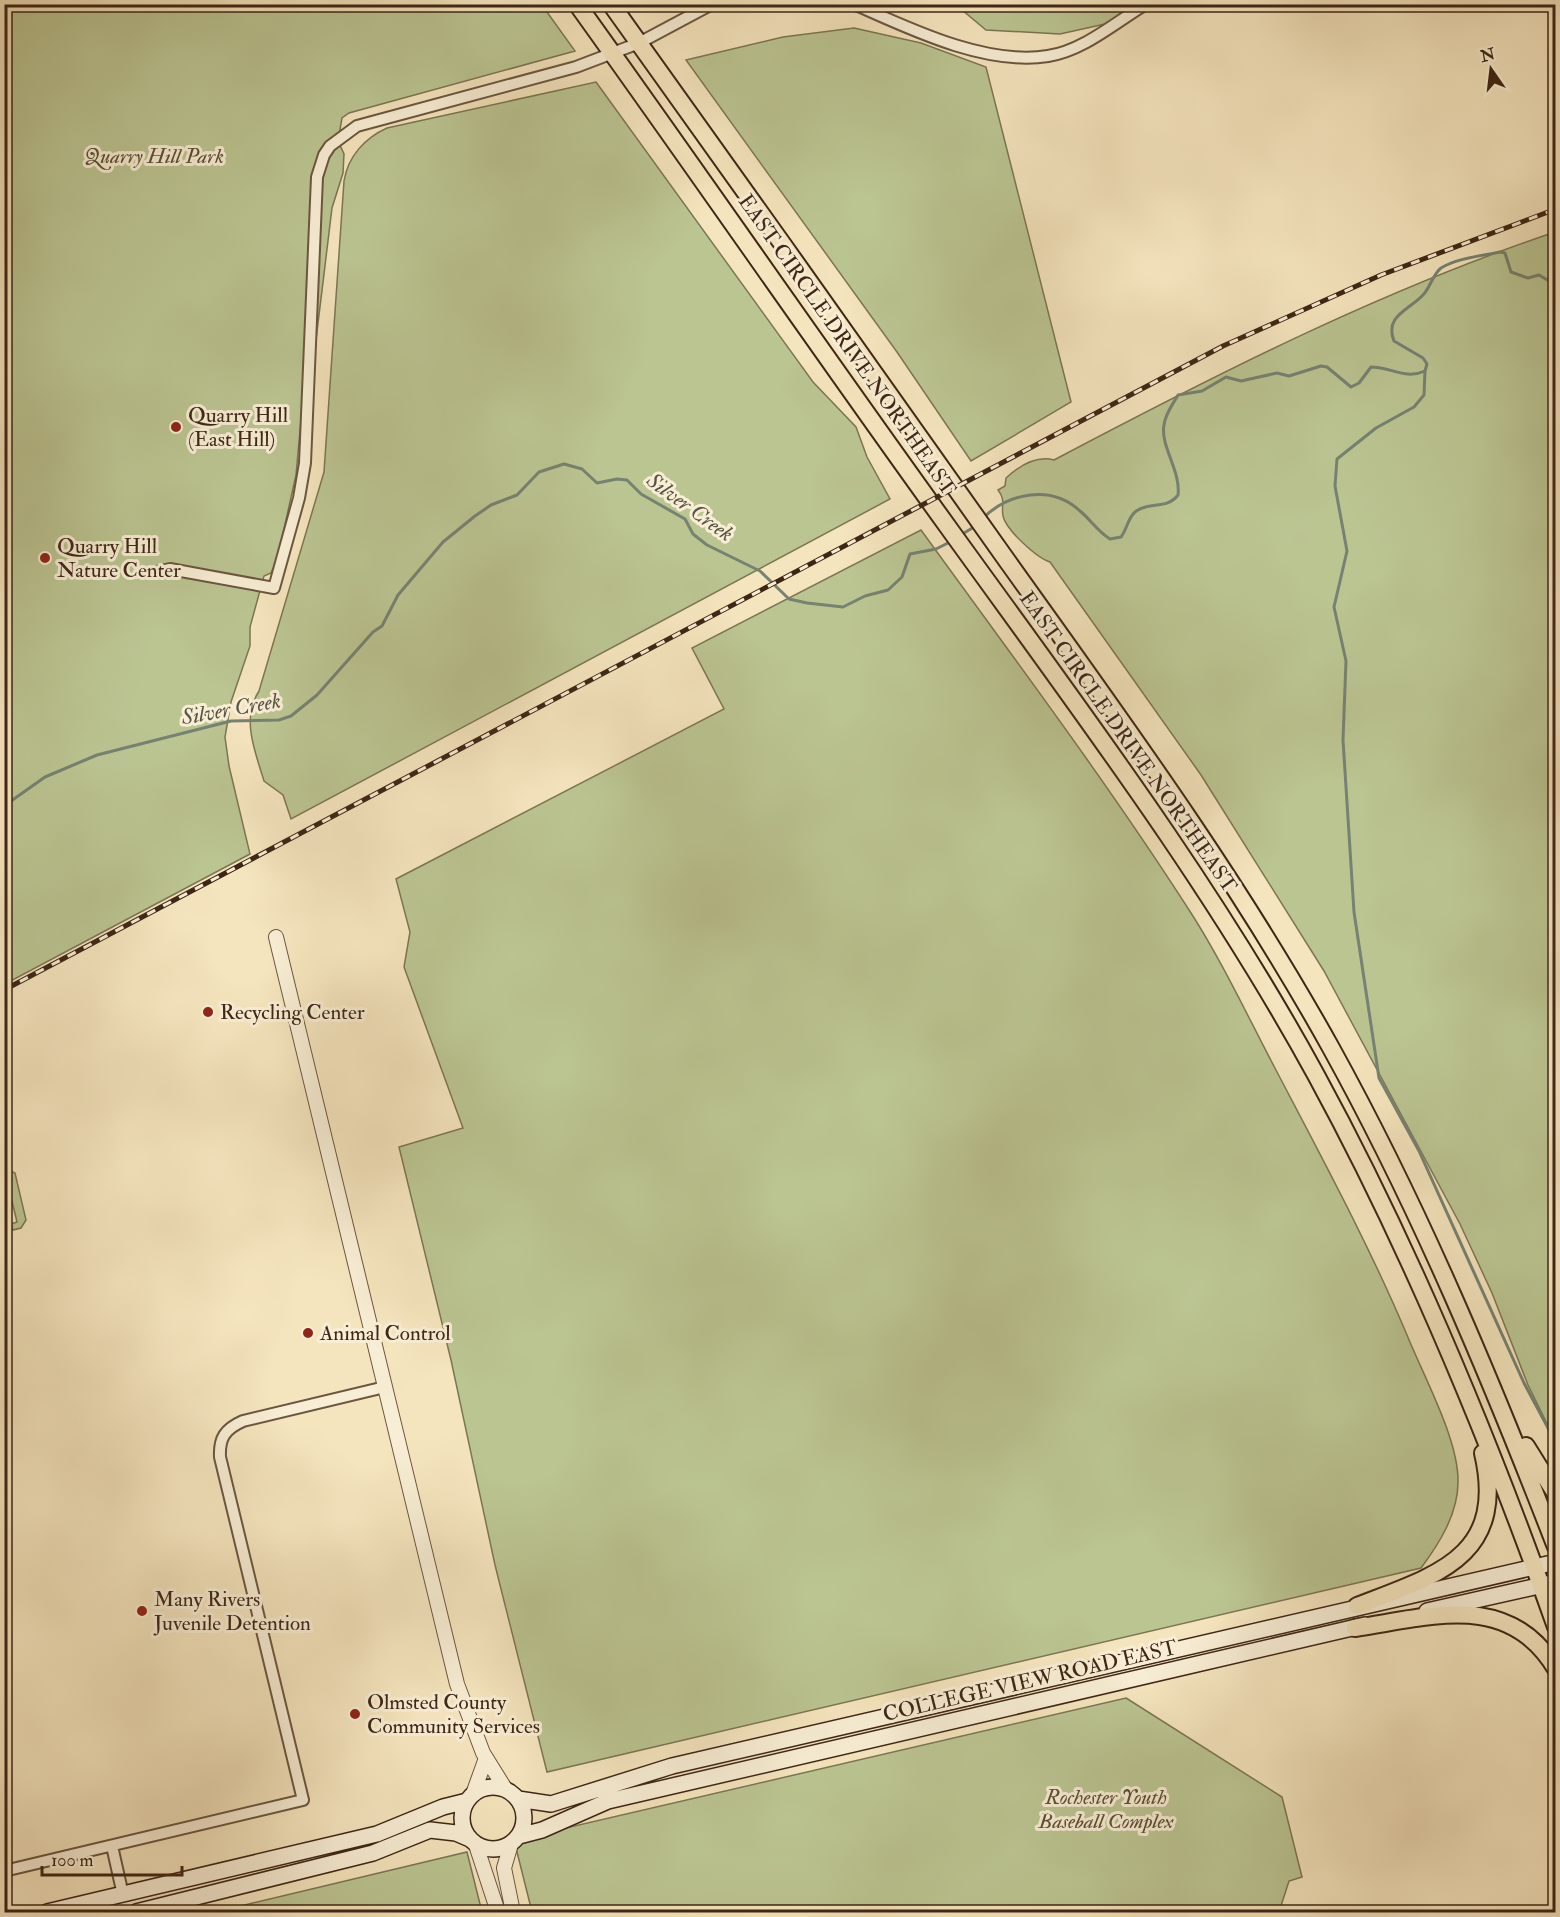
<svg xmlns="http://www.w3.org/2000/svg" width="1560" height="1917" viewBox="0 0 1560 1917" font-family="'IM FELL Double Pica',serif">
<rect width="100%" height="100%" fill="#f5e5be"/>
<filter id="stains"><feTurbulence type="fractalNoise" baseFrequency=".00333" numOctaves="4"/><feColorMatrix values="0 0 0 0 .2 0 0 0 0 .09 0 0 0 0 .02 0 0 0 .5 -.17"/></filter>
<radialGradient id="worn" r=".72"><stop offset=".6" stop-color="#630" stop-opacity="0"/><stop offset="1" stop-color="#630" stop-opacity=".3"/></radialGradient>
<!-- green -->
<path fill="#bbc592" stroke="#7c7654" stroke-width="1.5" d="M 5,5 L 542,5 L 575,51 L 349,113 L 342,118 L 338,141 L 344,154 L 343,173 L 332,208 L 315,348 L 305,376 L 296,475 L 277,560 L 271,573 L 264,576 L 250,627 L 250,646 L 231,702 L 225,737 L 229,766 L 250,854 L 5,984 Z
M 880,5 L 1138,5 L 1105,24 L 1060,34 L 986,30 L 962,10 L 946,5 L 929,9 L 893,11 Z
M 854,28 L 921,43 L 986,67 L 1071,402 L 971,461 L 897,352 L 686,60 L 783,37 Z
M 596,82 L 813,382 L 856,427 L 867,457 L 890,499 L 291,819 L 283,795 L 264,781 C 255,751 241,719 259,691 L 324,472 L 344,181 C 348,156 365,138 387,128 Z
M 1555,232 L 1556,232 L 1555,1440 L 1528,1385 L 1492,1293 L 1460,1224 L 1324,971 L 1201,775 L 1050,562 C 1037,558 1006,530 1003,516 C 1001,505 1006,500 998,490 L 1005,486 L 1006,478 C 1018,467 1036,455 1054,460 C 1217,374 1380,291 1555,232 Z
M 921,530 C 1013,657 1107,782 1191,913 C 1223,963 1249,1019 1277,1072 C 1322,1158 1369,1245 1407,1335 C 1423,1375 1459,1440 1458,1482 C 1458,1514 1439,1544 1421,1568 L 547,1772 L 495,1565 L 451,1360 L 399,1147 L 463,1128 L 404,967 L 410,932 L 396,879 L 724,709 L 692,648 Z
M 4,1168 L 15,1173 L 26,1220 L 21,1228 L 13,1230 L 11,1224 L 17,1222 Z
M 1126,1698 L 1282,1797 L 1302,1877 L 1289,1881 L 1279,1912 L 532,1912 L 514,1840 Z
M 467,1852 L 482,1912 L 215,1912 Z"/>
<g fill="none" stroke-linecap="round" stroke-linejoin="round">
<!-- stream -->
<path stroke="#768272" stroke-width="3" d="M 1425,371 L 1424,395 L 1414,407 L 1376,428 L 1337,459 L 1335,486 L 1347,551 L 1334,607 L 1346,661 L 1343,740 L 1354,912 L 1379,1078 L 1419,1151 L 1524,1383 L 1556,1443
M 983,518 C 1009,493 1051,484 1080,511 C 1091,520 1097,531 1110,539 L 1121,537 C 1127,529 1128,518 1135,512 C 1148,501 1167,510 1178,495 C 1181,471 1160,446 1164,425 C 1165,414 1173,404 1178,395 L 1202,391 L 1226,377 L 1241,381 L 1277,373 L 1289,376 L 1321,366 L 1327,367 L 1351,387 L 1359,383 L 1371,367 C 1392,367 1405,380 1425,371 L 1427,364 L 1423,358 L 1394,341 C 1384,316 1409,310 1423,295 C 1430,288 1433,274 1441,268 C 1457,258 1482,256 1500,252 L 1505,253 L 1511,272 L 1528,278 L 1539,275 L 1556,285
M 959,536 L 974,527
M 4,806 L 45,777 L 97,755 L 231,721 L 279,720 L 291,716 L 317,695 L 373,632 L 382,626 L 398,595 L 443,542 L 475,516 L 491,505 L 517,495 L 539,472 L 564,464 L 582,469 L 597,483 L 617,479 L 627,480 L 641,494 L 685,519 L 693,534 L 707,545 L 760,571 L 789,599 L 807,603 L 843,607 L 865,596 L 888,590 L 902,577 L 910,554 L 936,549 L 952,541
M 4,884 L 4,901"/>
<defs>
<path id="minor" d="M 854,4 C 910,29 986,66 1048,56 C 1083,51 1116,22 1146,4
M 156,572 L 170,569 L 274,588 L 299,498 L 305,463 L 317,177 L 324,155 L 330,146 L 357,126 L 576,67 L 639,43 L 712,4
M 112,1846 L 123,1895
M 4,1871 L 303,1800 L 220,1457 C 219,1438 225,1429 243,1421 L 385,1387"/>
<path id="tertiary" d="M 276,937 L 457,1684 L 483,1753 L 506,1790
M 473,1794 L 486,1758
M 511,1844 L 504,1868 L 513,1912
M 476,1845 L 498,1912"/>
<path id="secondary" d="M 1427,1611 L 1556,1582
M462 1818a31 31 0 1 1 62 0a31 31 0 1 1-62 0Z
M 518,1799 L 551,1804 L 672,1766 L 1556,1562
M 519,1836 L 542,1830 L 608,1801 L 1365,1625
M 47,1912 L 377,1834 L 443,1807 L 467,1801
M 136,1912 L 373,1853 L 430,1830 L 456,1833 L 470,1839"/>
<path id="primary" d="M 577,4 C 702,178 823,354 948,527 C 1077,706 1210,881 1316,1075 C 1412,1251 1489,1438 1556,1627
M 611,4 C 743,187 872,371 1003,555 C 1118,716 1235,875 1331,1048 C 1420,1209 1490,1377 1556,1547
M 1526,1446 L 1556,1494
M 1357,1606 C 1437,1575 1507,1557 1483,1453
M 1355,1628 C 1430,1617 1509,1590 1556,1669"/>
</defs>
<!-- minor casing -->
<use href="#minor" stroke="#6c5640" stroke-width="14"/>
<!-- tertiary casing -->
<use href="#tertiary" stroke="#6c5640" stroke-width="16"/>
<!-- secondary casing -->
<use href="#secondary" stroke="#3e2616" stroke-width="18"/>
<!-- primary casing -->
<use href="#primary" stroke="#3e2616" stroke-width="20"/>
<!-- minor -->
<use href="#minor" stroke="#f8eed5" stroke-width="10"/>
<!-- tertiary -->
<use href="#tertiary" stroke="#f8eed5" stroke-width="14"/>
<!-- secondary -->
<use href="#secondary" stroke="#f8eed5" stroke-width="15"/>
<!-- primary -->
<use href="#primary" stroke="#f5e5be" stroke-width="16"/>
<defs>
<path id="rail" d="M 4,990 L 1223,346 L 1381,275 L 1556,209"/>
</defs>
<!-- rail casing -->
<use href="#rail" stroke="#3e2616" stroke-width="5"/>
<!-- rail -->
<use href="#rail" stroke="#f8eed5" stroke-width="3" stroke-dasharray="9" stroke-linecap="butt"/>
</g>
<!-- markers -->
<g fill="#8f2418" stroke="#f8eed5" stroke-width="2">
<circle cx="176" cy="427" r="6"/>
<circle cx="45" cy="558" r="6"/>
<circle cx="208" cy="1012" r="6"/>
<circle cx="308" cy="1333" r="6"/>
<circle cx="142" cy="1611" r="6"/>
<circle cx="355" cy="1714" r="6"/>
</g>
<g text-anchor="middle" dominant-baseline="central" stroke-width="6" stroke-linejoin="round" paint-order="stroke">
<!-- park labels -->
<g font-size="21" font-style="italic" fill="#5d4e35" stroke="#f8eed5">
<text x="154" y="156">Quarry Hill Park</text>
<text x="1106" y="1797">Rochester Youth<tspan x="1106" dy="24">Baseball Complex</tspan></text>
</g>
<!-- street labels -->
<g font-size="21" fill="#3e2616" stroke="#f8eed5">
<text transform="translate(847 345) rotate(55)">EAST CIRCLE DRIVE NORTHEAST</text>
<text transform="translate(1128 742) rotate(55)">EAST CIRCLE DRIVE NORTHEAST</text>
<text transform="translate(1030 1681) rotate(-13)">COLLEGE VIEW ROAD EAST</text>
</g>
<!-- poi labels -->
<g font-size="21" fill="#3e2616" stroke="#f8eed5" text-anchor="start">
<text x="188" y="415">Quarry Hill<tspan x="188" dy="24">(East Hill)</tspan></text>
<text x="57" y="546">Quarry Hill<tspan x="57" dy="24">Nature Center</tspan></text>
<text x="220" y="1012">Recycling Center</text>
<text x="320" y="1333">Animal Control</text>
<text x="154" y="1599">Many Rivers<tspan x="154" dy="24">Juvenile Detention</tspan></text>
<text x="367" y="1702">Olmsted County<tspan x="367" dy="24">Community Services</tspan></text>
</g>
<!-- water labels -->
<g font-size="22" font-style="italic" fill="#5a5444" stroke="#f8eed5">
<text transform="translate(690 507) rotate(36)">Silver Creek</text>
<text transform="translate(231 709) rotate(-10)">Silver Creek</text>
</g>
</g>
<!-- margin -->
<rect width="1560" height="1917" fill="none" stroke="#f5e5be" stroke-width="24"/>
<rect x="6" y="6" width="1548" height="1905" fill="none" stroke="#3e2616" stroke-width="3"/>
<rect x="12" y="12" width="1536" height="1893" fill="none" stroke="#3e2616" stroke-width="1.5"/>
<!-- north arrow -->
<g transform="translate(1491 69) rotate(346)" stroke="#f8eed5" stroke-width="4.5" paint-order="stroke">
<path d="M0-4.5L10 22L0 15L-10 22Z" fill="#3e2616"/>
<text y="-9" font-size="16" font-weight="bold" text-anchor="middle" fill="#3e2616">N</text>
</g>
<!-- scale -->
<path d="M42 1866v9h140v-9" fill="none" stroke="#3e2616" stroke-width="3"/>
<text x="51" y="1866" font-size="18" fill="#3e2616" stroke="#f8eed5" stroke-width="4.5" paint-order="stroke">100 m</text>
<rect width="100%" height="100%" filter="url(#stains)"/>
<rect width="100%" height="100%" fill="url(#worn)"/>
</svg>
